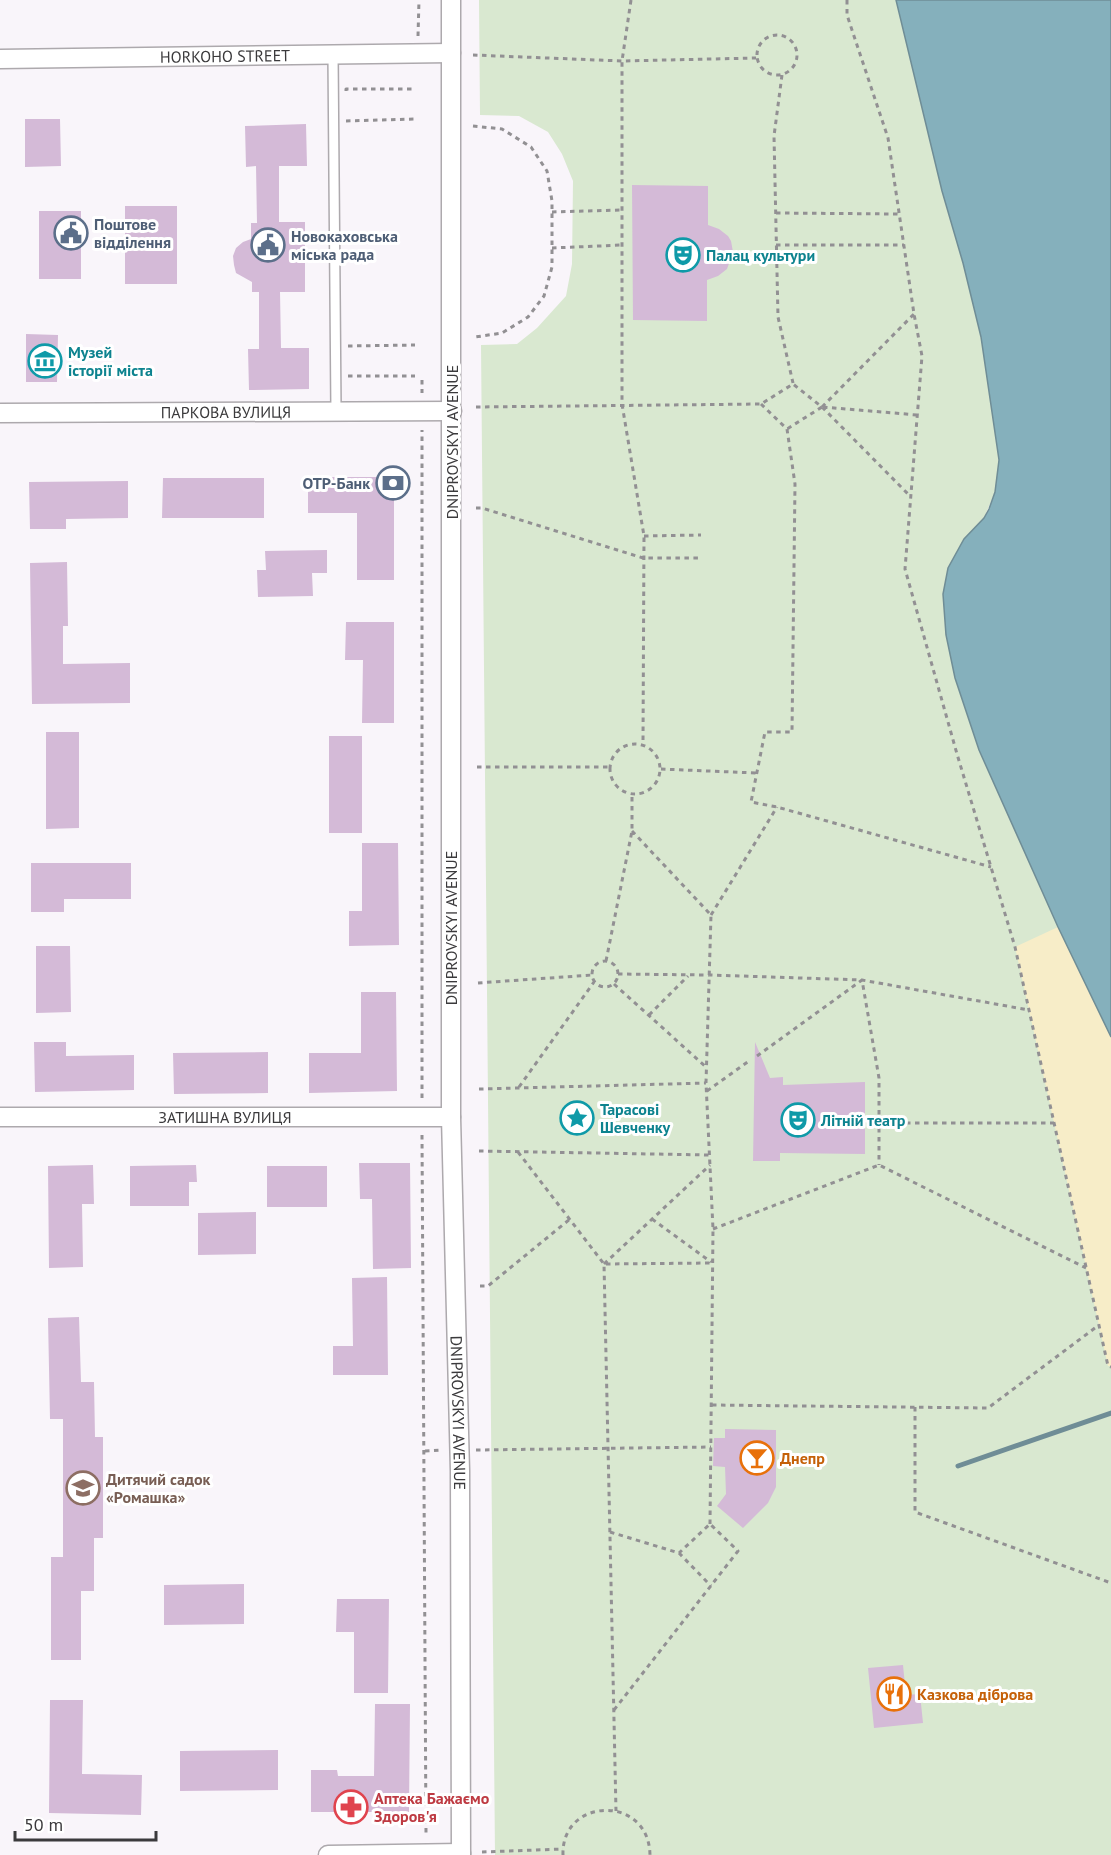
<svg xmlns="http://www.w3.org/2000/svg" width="1111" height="1855" viewBox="0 0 1111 1855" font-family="'PT Sans',sans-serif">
<rect width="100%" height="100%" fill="#f9f5fa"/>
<!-- green -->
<path fill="#d9e8d0" d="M 479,0 L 896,0 L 942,191 L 963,263 L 981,337 L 999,460 L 995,492 L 984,518 L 946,635 L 955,678 L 979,750 L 1058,927 L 1111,1037 L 1111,1855 L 495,1855 L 481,345 L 517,344 L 537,328 L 566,296 L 572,264 L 573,181 L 562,154 L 548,132 L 519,116 L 480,115 Z"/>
<!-- sand -->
<path fill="#f7edc8" d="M 1058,927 L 1111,1037 L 1111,1366 L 1108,1366 L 1015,947 Z"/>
<!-- water -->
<path fill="#85b0bc" stroke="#6f8d96" stroke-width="1.5" d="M 896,0 L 1111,0 L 1111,1037 L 1058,927 L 979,750 L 955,678 L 946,635 L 943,594 L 948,568 L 964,539 L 984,518 L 989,509 L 995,492 L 999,460 L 981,337 L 963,263 L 942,191 Z"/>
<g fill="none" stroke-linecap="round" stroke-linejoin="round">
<!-- stream -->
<path stroke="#6f8d96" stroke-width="5" d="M 958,1466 L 1111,1413"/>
</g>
<!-- building -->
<path fill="#d4bad7" d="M 25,119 L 60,119 L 61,166 L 25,167 Z
M 306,124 L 307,166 L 279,166 L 279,222 L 305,222 L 305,292 L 280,292 L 281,348 L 309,348 L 309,389 L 249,390 L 248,349 L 259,349 L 259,292 L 252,292 L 252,282 L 236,273 L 234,265 L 233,256 L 236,248 L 243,242 L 251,239 L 251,223 L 257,223 L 256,166 L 246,167 L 245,126 Z
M 632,185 L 708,186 L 708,225 L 719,229 L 728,236 L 731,241 L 733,252 L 727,269 L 718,276 L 707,280 L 707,321 L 633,320 Z
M 125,206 L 177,206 L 177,284 L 125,284 Z
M 39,211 L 81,211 L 81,279 L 39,279 Z
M 26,334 L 58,335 L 57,382 L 26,382 Z
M 308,477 L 394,477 L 394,580 L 357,580 L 357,513 L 308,513 Z
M 163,478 L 264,478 L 264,518 L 162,518 Z
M 128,481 L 128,518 L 66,519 L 66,529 L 30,529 L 29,482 Z
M 327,550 L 327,573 L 312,573 L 313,596 L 258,597 L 257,570 L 266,570 L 265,551 Z
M 67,562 L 68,626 L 63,626 L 63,664 L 130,663 L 130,703 L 32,704 L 30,563 Z
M 346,622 L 394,622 L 394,723 L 362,723 L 363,660 L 345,660 Z
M 46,732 L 79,732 L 79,828 L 46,829 Z
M 329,736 L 362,736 L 362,833 L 329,833 Z
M 362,843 L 398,843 L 399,945 L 349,946 L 349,911 L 362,911 Z
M 31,863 L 131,863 L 131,899 L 64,899 L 64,912 L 31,912 Z
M 36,946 L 70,946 L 71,1012 L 36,1013 Z
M 361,992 L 396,992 L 397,1091 L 309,1093 L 309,1053 L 361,1053 Z
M 34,1042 L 66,1042 L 66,1056 L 134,1055 L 134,1090 L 35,1092 Z
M 755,1042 L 770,1078 L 783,1077 L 783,1085 L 865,1082 L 865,1154 L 780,1153 L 780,1161 L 753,1161 Z
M 268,1052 L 268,1093 L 174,1094 L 173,1053 Z
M 359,1163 L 410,1163 L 411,1268 L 373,1269 L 372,1199 L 360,1199 Z
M 93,1165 L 94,1204 L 82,1204 L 83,1267 L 49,1268 L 48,1166 Z
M 196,1165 L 197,1182 L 189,1182 L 189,1206 L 130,1206 L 130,1166 Z
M 267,1166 L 327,1166 L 327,1207 L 267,1207 Z
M 256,1212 L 256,1254 L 198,1255 L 198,1213 Z
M 387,1277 L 388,1375 L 333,1375 L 333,1346 L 353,1346 L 352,1278 Z
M 79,1317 L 81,1382 L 94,1382 L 95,1437 L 103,1437 L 103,1538 L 94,1538 L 94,1591 L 81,1591 L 81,1660 L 51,1660 L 51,1557 L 63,1557 L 63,1419 L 50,1419 L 48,1318 Z
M 725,1429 L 776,1430 L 776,1487 L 768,1503 L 743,1528 L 717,1506 L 726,1494 L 725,1467 L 713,1466 L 714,1438 L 725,1438 Z
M 244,1584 L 244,1624 L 164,1625 L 164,1585 Z
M 337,1599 L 389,1599 L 388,1693 L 354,1693 L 354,1632 L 336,1632 Z
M 903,1665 L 906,1695 L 920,1694 L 923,1723 L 874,1728 L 868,1668 Z
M 50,1700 L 83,1700 L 82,1774 L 142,1775 L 141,1815 L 49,1813 Z
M 375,1704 L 410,1704 L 409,1812 L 311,1812 L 311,1770 L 337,1770 L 338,1776 L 374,1776 Z
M 278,1750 L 278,1790 L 180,1791 L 180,1751 Z"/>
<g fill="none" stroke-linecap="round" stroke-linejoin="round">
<defs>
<path id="lane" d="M 333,54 L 336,411"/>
<g id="street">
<path id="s1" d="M 451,0 L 451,1117 L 460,1471 L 461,1855"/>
<path id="s2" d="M 0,59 L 451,53"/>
<path id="s3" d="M 0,413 L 452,411"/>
<path id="s4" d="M 0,1117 L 451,1117"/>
<path d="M 328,1855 L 461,1853"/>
</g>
</defs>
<!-- lane casing -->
<use href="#lane" stroke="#ada9ad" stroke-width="12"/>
<!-- street casing -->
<use href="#street" stroke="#ada9ad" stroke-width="21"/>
<!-- path -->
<path stroke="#929093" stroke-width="3" stroke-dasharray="4.5 4.5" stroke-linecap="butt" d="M 631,0 L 622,61 L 622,404 L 644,536 L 643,744
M 847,0 L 847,15 L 888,138 L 914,314 L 922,356 L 905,569 L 957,754 L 1015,947 L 1108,1366 L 1111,1367
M757 55a20 20 0 1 1 40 0a20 20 0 1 1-40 0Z
M 418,36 L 419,0
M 473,55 L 622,61 L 756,58
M 782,75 L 774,136 L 778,317 L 793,383
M 346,91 L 346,89 L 414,89
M 346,121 L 414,119
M 473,126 L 502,129 L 531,147 L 547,171 L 552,201 L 552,267 L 544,296 L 528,317 L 502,333 L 475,337
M 552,212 L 622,210
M 776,213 L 899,214
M 776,245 L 904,245
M 552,248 L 622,245
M 348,346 L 415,345
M 348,376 L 415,376
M 422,380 L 422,393
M 761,404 L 787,429 L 795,484 L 792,732 L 765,732 L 751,802 L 777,807 L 991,867
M 476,407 L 761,404 L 793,384 L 822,407 L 787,429
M 822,407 L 914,314
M 822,407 L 910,496
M 823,407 L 917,415
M 476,508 L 482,508 L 643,558 L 700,558
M 644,536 L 701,535
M610 769a25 25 0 1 1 50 0a25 25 0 1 1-50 0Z
M 477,767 L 609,767
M 661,769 L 756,773
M 632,831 L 711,915 L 706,1083 L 713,1229 L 710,1524
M 711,915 L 777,807
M 606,961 L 632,831 L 632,794
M592 974a13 13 0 1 1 26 0a13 13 0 1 1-26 0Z
M 618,974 L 710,975 L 862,980 L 1029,1010
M 478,983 L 592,975
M 614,984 L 706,1067
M 649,1015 L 688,976
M 757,1056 L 862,980 L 879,1078 L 879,1165
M 519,1087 L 594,982
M 479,1089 L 706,1083
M 707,1091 L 749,1061
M 422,1098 L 422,430
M 879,1123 L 1054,1123
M 422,1135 L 426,1833
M 479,1151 L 710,1155
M 518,1152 L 604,1264 L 616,1811
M 652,1219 L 711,1262
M 713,1229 L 879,1165 L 1086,1268
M 604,1264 L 710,1165
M 606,1264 L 712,1263
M 480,1286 L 488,1286 L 570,1219
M 712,1405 L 988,1408 L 1099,1325
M 915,1407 L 915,1512 L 1111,1583
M 476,1450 L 711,1447
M 425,1451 L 442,1450
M 610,1532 L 679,1553 L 711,1586
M 614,1710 L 738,1551 L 710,1524 L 679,1553
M 482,1852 L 563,1849
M 563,1855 C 561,1797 649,1794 650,1855"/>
<!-- lane -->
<use href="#lane" stroke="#fff" stroke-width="9"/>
<!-- street -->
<use href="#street" stroke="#fff" stroke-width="18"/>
</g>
<!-- icons -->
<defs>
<symbol id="civic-ring" viewBox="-11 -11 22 22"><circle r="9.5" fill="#fff" stroke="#5c6f8a" stroke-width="1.5"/><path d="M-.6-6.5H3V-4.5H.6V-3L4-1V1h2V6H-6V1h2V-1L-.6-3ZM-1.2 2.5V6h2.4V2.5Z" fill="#5c6f8a"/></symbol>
<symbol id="theatre-ring" viewBox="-11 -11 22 22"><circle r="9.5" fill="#fff" stroke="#0f9aa8" stroke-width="1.5"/><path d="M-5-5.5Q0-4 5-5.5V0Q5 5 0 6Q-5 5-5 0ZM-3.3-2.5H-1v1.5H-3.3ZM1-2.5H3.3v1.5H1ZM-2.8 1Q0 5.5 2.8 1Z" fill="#0f9aa8"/></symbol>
<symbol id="museum-ring" viewBox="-11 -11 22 22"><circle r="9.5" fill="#fff" stroke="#0f9aa8" stroke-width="1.5"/><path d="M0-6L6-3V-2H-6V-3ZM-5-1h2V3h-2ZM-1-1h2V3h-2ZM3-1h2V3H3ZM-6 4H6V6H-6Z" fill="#0f9aa8"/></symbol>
<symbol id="bank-ring" viewBox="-11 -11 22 22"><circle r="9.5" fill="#fff" stroke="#5c6f8a" stroke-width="1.5"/><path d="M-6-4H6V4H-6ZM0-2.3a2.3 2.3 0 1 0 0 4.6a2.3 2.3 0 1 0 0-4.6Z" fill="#5c6f8a"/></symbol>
<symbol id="sight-ring" viewBox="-11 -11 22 22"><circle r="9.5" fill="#fff" stroke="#0f9aa8" stroke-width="1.5"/><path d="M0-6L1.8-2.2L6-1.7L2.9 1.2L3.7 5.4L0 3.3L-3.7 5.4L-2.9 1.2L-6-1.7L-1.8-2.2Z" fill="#0f9aa8"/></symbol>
<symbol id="bar-ring" viewBox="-11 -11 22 22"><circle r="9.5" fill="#fff" stroke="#e8710a" stroke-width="1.5"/><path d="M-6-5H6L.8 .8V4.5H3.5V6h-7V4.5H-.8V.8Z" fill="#e8710a"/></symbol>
<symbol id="school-ring" viewBox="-11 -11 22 22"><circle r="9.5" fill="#fff" stroke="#8d6e63" stroke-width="1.5"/><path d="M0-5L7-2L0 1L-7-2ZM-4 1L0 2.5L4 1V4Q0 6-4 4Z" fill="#8d6e63"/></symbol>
<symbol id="restaurant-ring" viewBox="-11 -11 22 22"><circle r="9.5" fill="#fff" stroke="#e8710a" stroke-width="1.5"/><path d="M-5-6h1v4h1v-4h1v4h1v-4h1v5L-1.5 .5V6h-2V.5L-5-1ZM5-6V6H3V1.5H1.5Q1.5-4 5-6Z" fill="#e8710a"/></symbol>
<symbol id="pharmacy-ring" viewBox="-11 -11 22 22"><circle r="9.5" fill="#fff" stroke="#e0444e" stroke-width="1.5"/><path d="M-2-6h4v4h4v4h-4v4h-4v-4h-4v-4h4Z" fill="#e0444e"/></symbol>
</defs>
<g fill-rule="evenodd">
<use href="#civic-ring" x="52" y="214" width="38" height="38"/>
<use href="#civic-ring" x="249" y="226" width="38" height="38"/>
<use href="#theatre-ring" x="664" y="236" width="38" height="38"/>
<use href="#museum-ring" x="26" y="342" width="38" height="38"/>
<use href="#bank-ring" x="374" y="464" width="38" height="38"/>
<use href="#sight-ring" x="558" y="1099" width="38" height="38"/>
<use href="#theatre-ring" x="779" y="1101" width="38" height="38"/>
<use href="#bar-ring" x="738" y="1439" width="38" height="38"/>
<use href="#school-ring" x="64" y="1469" width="38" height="38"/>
<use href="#restaurant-ring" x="875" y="1675" width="38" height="38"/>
<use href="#pharmacy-ring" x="332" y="1788" width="38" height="38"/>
</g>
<g text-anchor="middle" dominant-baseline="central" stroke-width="6" stroke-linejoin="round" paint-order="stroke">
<!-- street labels -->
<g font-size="16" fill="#3b3a3c" stroke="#fff">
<text stroke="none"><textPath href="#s2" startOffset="225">HORKOHO STREET</textPath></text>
<text stroke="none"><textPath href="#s3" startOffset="226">ПАРКОВА ВУЛИЦЯ</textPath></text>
<text transform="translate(452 442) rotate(-90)">DNIPROVSKYI AVENUE</text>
<text transform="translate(451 928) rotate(-90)">DNIPROVSKYI AVENUE</text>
<text stroke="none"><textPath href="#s4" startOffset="225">ЗАТИШНА ВУЛИЦЯ</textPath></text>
<text stroke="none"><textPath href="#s1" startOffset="1413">DNIPROVSKYI AVENUE</textPath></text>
</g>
<!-- service labels -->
<g font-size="16" font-weight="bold" fill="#4e5e75" stroke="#fff" text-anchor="start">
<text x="94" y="224">Поштове<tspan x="94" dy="18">відділення</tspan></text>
<text x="291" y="236">Новокаховська<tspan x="291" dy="18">міська рада</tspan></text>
<text x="370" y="483" text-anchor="end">ОТР-Банк</text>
</g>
<!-- culture labels -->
<g font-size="16" font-weight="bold" fill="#0d838f" stroke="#fff" text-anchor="start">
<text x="706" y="255">Палац культури</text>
<text x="68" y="352">Музей<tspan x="68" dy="18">історії міста</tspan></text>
<text x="600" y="1109">Тарасові<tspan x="600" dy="18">Шевченку</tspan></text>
<text x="821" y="1120">Літній театр</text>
</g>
<!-- food labels -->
<g font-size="16" font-weight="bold" fill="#c56008" stroke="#fff" text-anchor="start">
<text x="780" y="1458">Днепр</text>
<text x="917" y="1694">Казкова дiброва</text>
</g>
<!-- education labels -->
<g font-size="16" font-weight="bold" fill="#785e54" stroke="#fff" text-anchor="start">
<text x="106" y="1479">Дитячий садок<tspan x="106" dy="18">«Ромашка»</tspan></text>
</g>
<!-- health labels -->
<g font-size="16" font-weight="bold" fill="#be3a42" stroke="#fff" text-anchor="start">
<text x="374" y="1798">Аптека Бажаємо<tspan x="374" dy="18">Здоров'я</tspan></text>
</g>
</g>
<!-- scale -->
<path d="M15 1831v9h141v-9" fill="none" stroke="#3b3a3c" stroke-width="3"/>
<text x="24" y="1831" font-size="18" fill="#3b3a3c" stroke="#ffffff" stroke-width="4.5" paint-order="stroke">50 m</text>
</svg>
